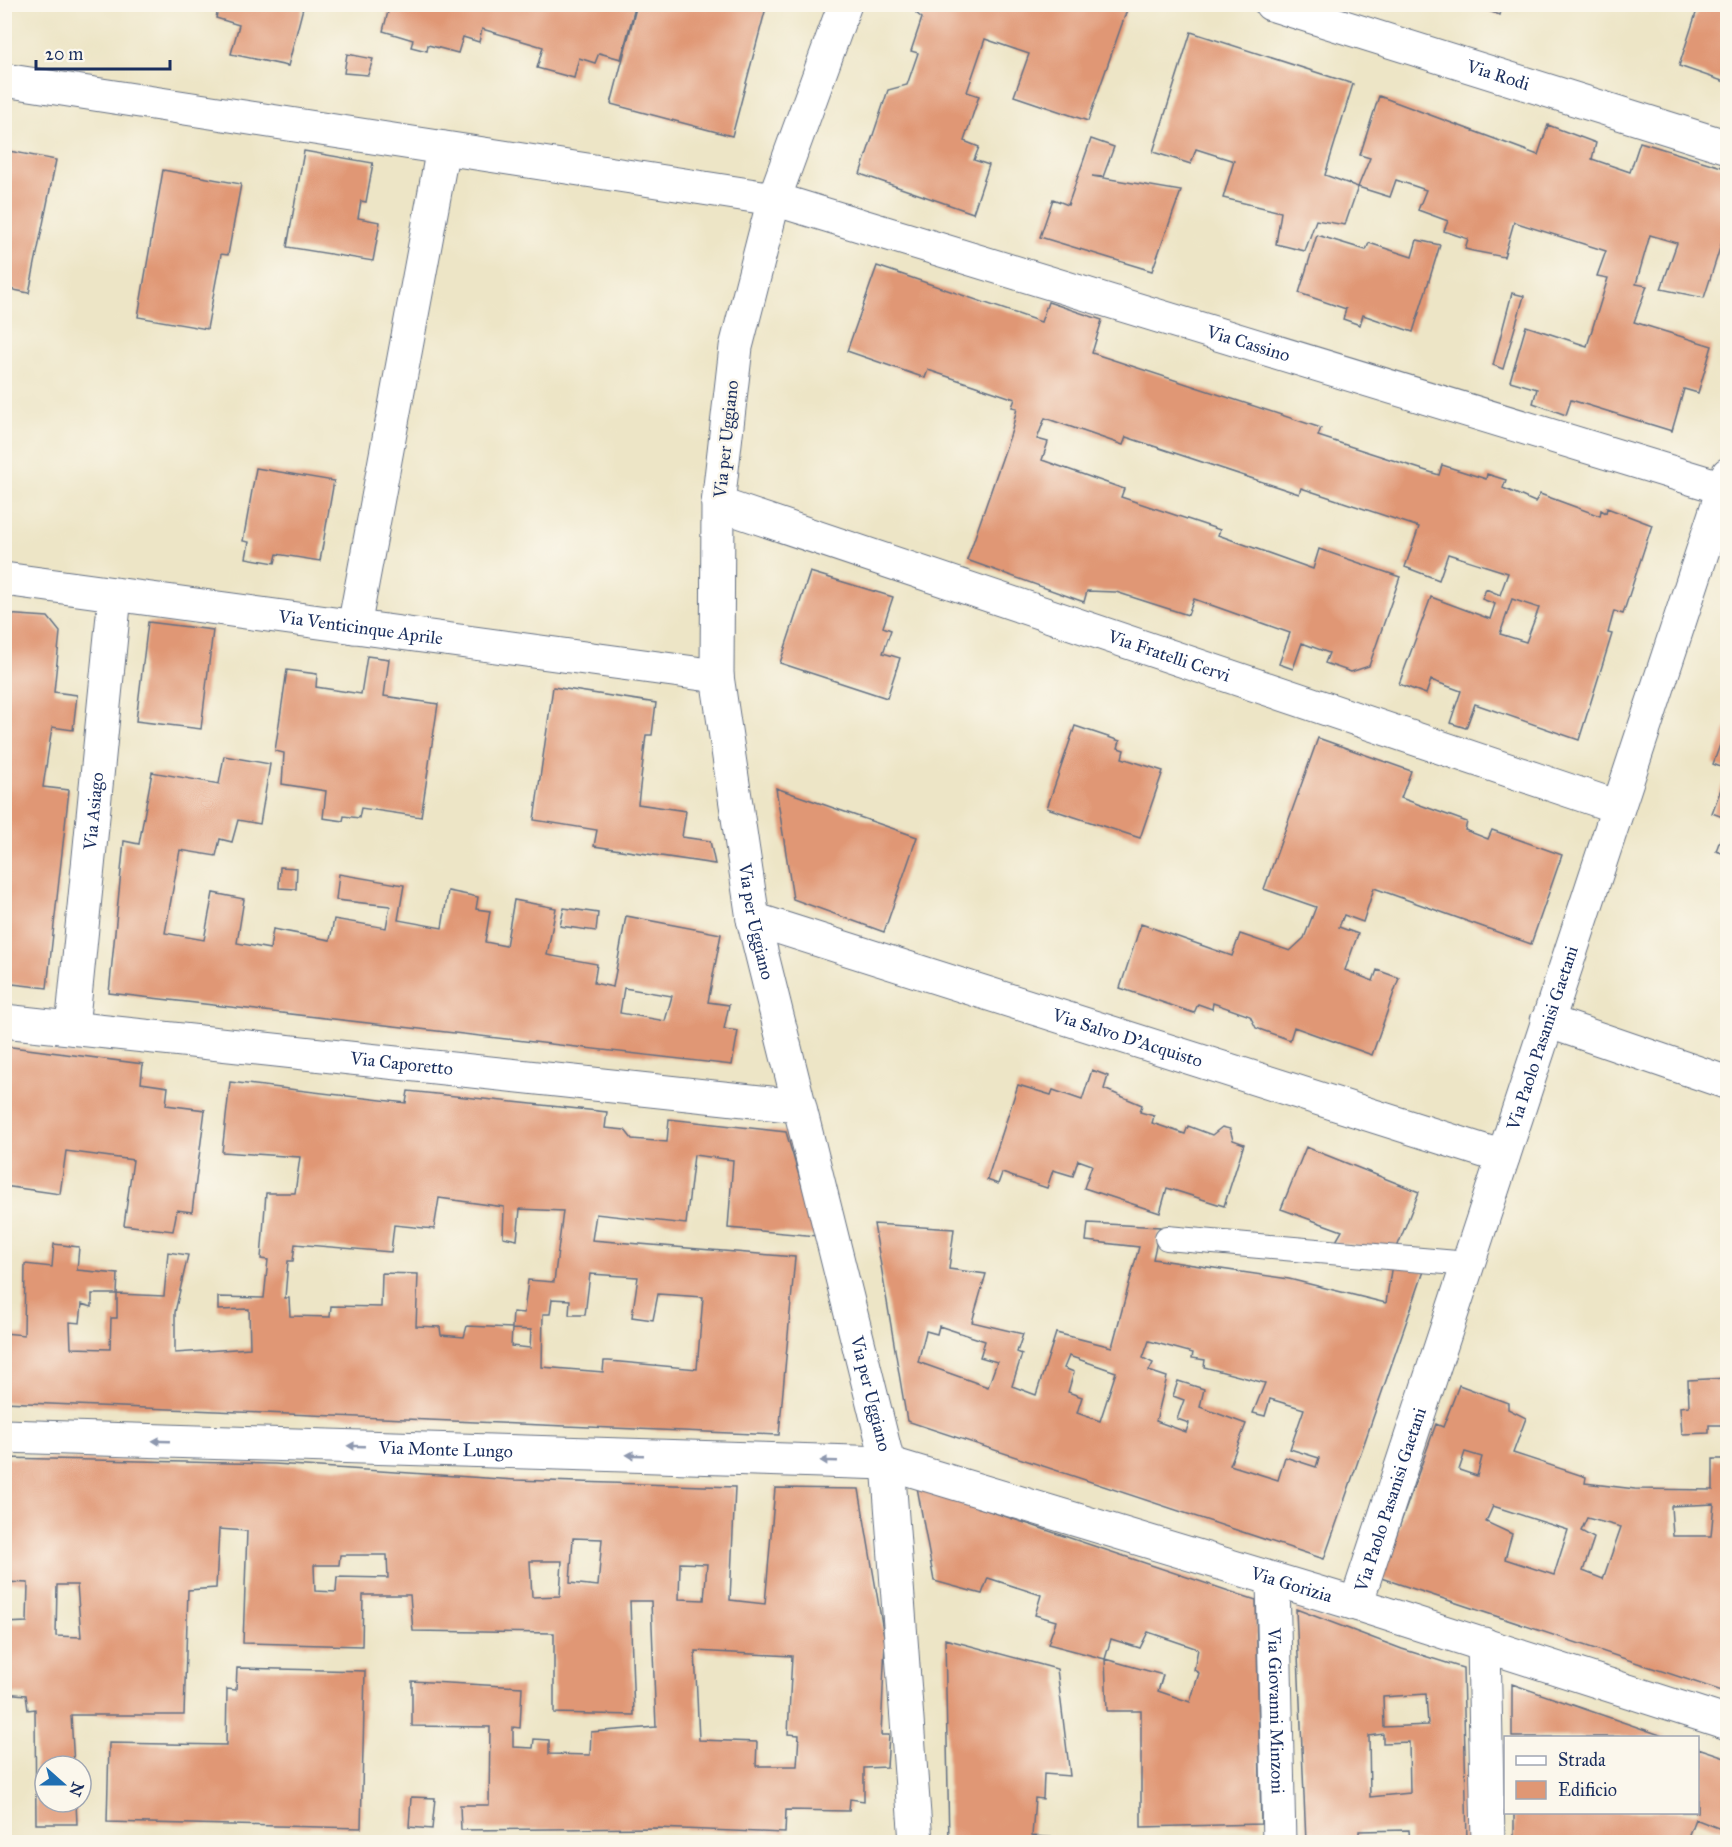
<svg xmlns="http://www.w3.org/2000/svg" width="1732" height="1847" viewBox="0 0 1732 1847" font-family="'IM FELL Great Primer',serif">
<rect width="100%" height="100%" fill="#fbf7ec"/>
<filter id="ink" filterUnits="userSpaceOnUse"><feTurbulence type="fractalNoise" baseFrequency=".0167" numOctaves="2"/><feDisplacementMap in="SourceGraphic" scale="12" xChannelSelector="R" yChannelSelector="G"/><feConvolveMatrix kernelMatrix="1 2 1 2 8 2 1 2 1" color-interpolation-filters="sRGB"/></filter>
<filter id="wash" filterUnits="userSpaceOnUse"><feTurbulence type="fractalNoise" baseFrequency=".008" numOctaves="4" result="noise"/><feDisplacementMap in="SourceGraphic" scale="24" xChannelSelector="R" yChannelSelector="G"/><feGaussianBlur stdDeviation="1.35" result="paint"/><feColorMatrix in="noise" values="0 0 0 0 0 0 0 0 0 0 0 0 0 0 0 0 0 1.4 0 .05"/><feComposite in="paint" operator="in"/></filter>
<g filter="url(#wash)">
<rect width="100%" height="100%" fill="#ede5c6"/>
<g id="blocks">
<!-- building -->
<path fill="#e09774" fill-rule="evenodd" d="M 203,4 L 304,4 L 288,66 L 231,54 L 239,25 L 216,18 L 218,9 Z
M 390,4 L 636,4 L 621,59 L 599,53 L 595,63 L 579,58 L 574,78 L 537,68 L 543,47 L 482,29 L 479,42 L 463,37 L 458,53 L 428,45 L 427,51 L 411,47 L 413,40 L 383,31 Z
M 637,4 L 767,4 L 732,136 L 611,104 Z
M 919,4 L 1065,4 L 1079,9 L 1081,4 L 1129,4 L 1088,121 L 1014,96 L 1029,54 L 985,39 L 967,92 L 979,96 L 964,141 L 979,147 L 974,160 L 989,165 L 973,213 L 860,174 L 888,90 L 907,85 L 918,53 L 911,51 L 922,18 L 916,13 Z
M 1468,4 L 1503,4 L 1500,15 Z
M 1699,4 L 1728,4 L 1728,83 L 1679,66 Z
M 1191,32 L 1353,84 L 1325,175 L 1358,187 L 1345,225 L 1316,220 L 1305,251 L 1276,244 L 1281,212 L 1223,198 L 1234,161 L 1196,149 L 1191,164 L 1153,152 Z
M 347,54 L 373,59 L 368,75 L 344,73 Z
M 1379,96 L 1538,155 L 1548,125 L 1596,143 L 1592,159 L 1630,172 L 1640,142 L 1728,169 L 1728,223 L 1704,298 L 1661,289 L 1677,243 L 1650,235 L 1636,284 L 1647,286 L 1634,322 L 1712,346 L 1698,393 L 1684,389 L 1672,431 L 1571,400 L 1566,415 L 1533,403 L 1537,389 L 1510,381 L 1526,326 L 1587,346 L 1608,278 L 1597,276 L 1606,251 L 1514,222 L 1504,257 L 1473,251 L 1465,249 L 1468,239 L 1444,231 L 1448,221 L 1418,210 L 1426,190 L 1396,180 L 1390,197 L 1358,187 L 1370,158 L 1360,155 Z
M 1091,139 L 1114,147 L 1103,177 L 1092,176 L 1181,191 L 1152,271 L 1040,237 L 1053,199 L 1068,205 Z
M 4,150 L 56,160 L 29,293 L 4,288 Z
M 304,151 L 373,163 L 366,202 L 361,201 L 358,218 L 380,222 L 373,261 L 287,247 Z
M 163,170 L 241,184 L 228,255 L 221,254 L 207,329 L 138,317 Z
M 1317,235 L 1366,250 L 1369,243 L 1412,257 L 1417,240 L 1440,245 L 1413,332 L 1363,315 L 1360,325 L 1343,319 L 1346,309 L 1299,293 Z
M 877,266 L 1041,322 L 1048,302 L 1102,320 L 1092,353 L 1321,428 L 1318,436 L 1439,475 L 1442,465 L 1486,479 L 1487,474 L 1506,480 L 1503,488 L 1535,502 L 1540,494 L 1600,516 L 1601,510 L 1606,513 L 1607,508 L 1652,525 L 1623,614 L 1614,611 L 1608,633 L 1612,634 L 1579,740 L 1475,704 L 1466,728 L 1450,723 L 1461,691 L 1431,680 L 1426,694 L 1399,684 L 1431,597 L 1490,619 L 1495,604 L 1482,599 L 1486,589 L 1500,595 L 1508,573 L 1448,554 L 1439,580 L 1405,567 L 1419,527 L 1301,488 L 1299,494 L 1126,437 L 1123,445 L 1045,418 L 1037,439 L 1048,442 L 1042,460 L 1124,489 L 1121,497 L 1220,530 L 1218,535 L 1313,569 L 1319,549 L 1400,577 L 1369,666 L 1351,672 L 1325,663 L 1329,653 L 1302,643 L 1293,669 L 1279,664 L 1290,633 L 1194,599 L 1188,615 L 1116,592 L 1087,591 L 1084,602 L 967,560 L 1012,430 L 1017,408 L 1012,407 L 1015,399 L 928,370 L 925,378 L 847,351 ZM 1512,599 L 1539,608 L 1526,642 L 1500,634 Z
M 1512,293 L 1524,296 L 1503,369 L 1493,365 Z
M 256,468 L 334,481 L 320,561 L 277,554 L 275,563 L 246,558 L 249,542 L 243,541 Z
M 810,572 L 893,597 L 883,627 L 891,630 L 883,653 L 900,658 L 887,698 L 780,663 Z
M 4,614 L 48,617 L 60,632 L 54,692 L 77,695 L 73,730 L 52,727 L 43,787 L 69,790 L 47,988 L 4,983 Z
M 148,622 L 213,630 L 201,729 L 136,721 Z
M 367,656 L 389,659 L 384,696 L 438,704 L 421,817 L 361,808 L 359,818 L 344,816 L 343,821 L 323,818 L 326,791 L 282,784 L 284,753 L 275,751 L 287,670 L 317,674 L 316,687 L 361,694 Z
M 553,687 L 656,703 L 652,735 L 646,735 L 638,804 L 686,811 L 682,837 L 710,841 L 715,864 L 594,846 L 597,830 L 534,820 Z
M 1075,726 L 1120,741 L 1118,748 L 1124,750 L 1122,758 L 1163,771 L 1140,838 L 1047,808 Z
M 1727,726 L 1728,726 L 1728,770 L 1713,764 Z
M 1318,738 L 1411,771 L 1401,798 L 1467,822 L 1465,830 L 1488,839 L 1492,830 L 1562,855 L 1531,944 L 1374,888 L 1363,922 L 1344,915 L 1339,927 L 1358,934 L 1345,970 L 1373,981 L 1377,970 L 1399,978 L 1372,1055 L 1294,1027 L 1290,1040 L 1256,1028 L 1250,1016 L 1213,1003 L 1212,1009 L 1198,1004 L 1194,1013 L 1120,988 L 1141,924 L 1232,956 L 1240,934 L 1290,951 L 1304,938 L 1316,907 L 1264,889 Z
M 224,756 L 270,764 L 260,824 L 238,820 L 232,842 L 220,839 L 216,856 L 180,850 L 165,933 L 204,940 L 213,893 L 244,899 L 237,943 L 270,949 L 273,929 L 330,940 L 334,919 L 386,928 L 390,906 L 336,900 L 339,874 L 404,885 L 398,920 L 442,928 L 448,891 L 478,897 L 476,909 L 490,911 L 485,942 L 506,946 L 514,900 L 556,908 L 547,955 L 597,964 L 594,983 L 613,987 L 626,916 L 721,934 L 708,1002 L 729,1005 L 724,1029 L 738,1031 L 732,1065 L 109,993 L 124,841 L 139,844 L 152,772 L 219,784 ZM 624,988 L 672,996 L 665,1021 L 620,1013 Z
M 1727,773 L 1728,773 L 1728,819 L 1712,813 Z
M 776,788 L 917,837 L 884,932 L 793,899 Z
M 1727,821 L 1728,821 L 1728,855 L 1716,851 Z
M 280,867 L 297,868 L 296,889 L 279,888 Z
M 564,908 L 598,913 L 596,931 L 560,926 Z
M 4,1046 L 143,1064 L 141,1083 L 168,1087 L 166,1105 L 205,1110 L 192,1212 L 177,1210 L 173,1231 L 124,1225 L 133,1160 L 66,1151 L 60,1194 L 4,1186 Z
M 1092,1070 L 1108,1076 L 1104,1089 L 1142,1105 L 1140,1112 L 1154,1116 L 1152,1123 L 1185,1134 L 1188,1126 L 1212,1135 L 1222,1127 L 1230,1129 L 1233,1140 L 1244,1144 L 1224,1206 L 1167,1188 L 1160,1213 L 1084,1188 L 1092,1165 L 1078,1160 L 1073,1176 L 1053,1170 L 1047,1188 L 1002,1173 L 998,1184 L 987,1180 L 1018,1085 L 1051,1095 L 1053,1090 L 1082,1100 Z
M 230,1082 L 406,1103 L 408,1091 L 607,1112 L 605,1128 L 625,1130 L 632,1139 L 667,1142 L 669,1119 L 786,1132 L 817,1236 L 728,1228 L 733,1160 L 694,1155 L 686,1224 L 596,1214 L 592,1240 L 795,1257 L 779,1435 L 4,1402 L 4,1333 L 24,1335 L 25,1264 L 52,1267 L 54,1244 L 79,1247 L 77,1270 L 118,1274 L 117,1294 L 92,1294 L 92,1307 L 82,1304 L 80,1323 L 70,1322 L 71,1348 L 110,1349 L 111,1318 L 117,1318 L 117,1294 L 164,1296 L 168,1252 L 188,1255 L 175,1312 L 175,1353 L 250,1348 L 249,1309 L 218,1310 L 218,1297 L 264,1298 L 268,1260 L 261,1259 L 266,1193 L 295,1193 L 300,1157 L 222,1152 ZM 439,1198 L 504,1207 L 503,1237 L 517,1240 L 520,1209 L 563,1211 L 554,1282 L 528,1280 L 524,1313 L 513,1312 L 512,1328 L 467,1326 L 464,1337 L 441,1335 L 440,1327 L 416,1326 L 418,1274 L 382,1273 L 381,1307 L 331,1306 L 330,1317 L 290,1316 L 289,1298 L 285,1298 L 288,1261 L 293,1261 L 295,1244 L 391,1252 L 394,1225 L 434,1229 ZM 590,1274 L 638,1277 L 632,1317 L 653,1320 L 658,1294 L 703,1297 L 697,1369 L 609,1361 L 604,1361 L 603,1372 L 542,1367 L 543,1314 L 550,1314 L 552,1299 L 570,1300 L 569,1315 L 585,1315 ZM 512,1329 L 531,1330 L 530,1348 L 511,1346 Z
M 1306,1147 L 1419,1192 L 1396,1250 L 1335,1243 L 1342,1231 L 1281,1209 Z
M 1088,1223 L 1160,1227 L 1153,1259 L 1289,1279 L 1386,1303 L 1392,1264 L 1424,1271 L 1324,1559 L 907,1421 L 874,1224 L 954,1229 L 949,1269 L 986,1274 L 972,1322 L 1023,1334 L 1017,1352 L 1022,1354 L 1012,1386 L 1036,1395 L 1056,1333 L 1112,1347 L 1139,1247 L 1086,1241 ZM 939,1326 L 985,1341 L 980,1357 L 997,1362 L 988,1387 L 918,1362 L 926,1331 L 937,1334 ZM 1149,1341 L 1193,1353 L 1192,1358 L 1205,1360 L 1204,1367 L 1265,1383 L 1253,1413 L 1265,1416 L 1270,1399 L 1304,1409 L 1290,1449 L 1319,1458 L 1316,1467 L 1285,1457 L 1278,1480 L 1230,1465 L 1246,1424 L 1200,1407 L 1204,1389 L 1178,1381 L 1173,1396 L 1184,1400 L 1177,1419 L 1189,1423 L 1186,1432 L 1156,1421 L 1167,1377 L 1149,1371 L 1153,1363 L 1143,1358 ZM 1069,1356 L 1116,1372 L 1100,1421 L 1077,1413 L 1082,1397 L 1068,1392 L 1074,1372 L 1064,1368 Z
M 1728,1378 L 1728,1425 L 1709,1425 L 1709,1433 L 1682,1434 L 1680,1407 L 1689,1406 L 1688,1380 Z
M 1459,1385 L 1508,1403 L 1508,1409 L 1526,1418 L 1513,1453 L 1586,1477 L 1585,1483 L 1635,1489 L 1713,1490 L 1713,1459 L 1728,1459 L 1728,1693 L 1381,1578 L 1436,1424 L 1443,1427 ZM 1465,1452 L 1482,1457 L 1477,1476 L 1459,1470 ZM 1714,1504 L 1711,1536 L 1673,1536 L 1671,1506 ZM 1493,1506 L 1568,1530 L 1554,1575 L 1505,1559 L 1512,1534 L 1486,1522 ZM 1587,1518 L 1621,1527 L 1603,1579 L 1583,1571 L 1594,1538 L 1581,1531 Z
M 4,1458 L 275,1464 L 515,1480 L 735,1487 L 730,1600 L 765,1604 L 775,1488 L 859,1489 L 885,1642 L 881,1735 L 889,1735 L 887,1767 L 864,1768 L 864,1801 L 850,1799 L 849,1811 L 786,1810 L 785,1833 L 656,1828 L 461,1830 L 460,1805 L 489,1805 L 490,1727 L 412,1726 L 412,1681 L 522,1687 L 520,1728 L 513,1727 L 513,1747 L 533,1748 L 534,1739 L 549,1740 L 549,1754 L 590,1755 L 591,1732 L 656,1727 L 651,1601 L 630,1601 L 634,1715 L 554,1713 L 554,1633 L 413,1631 L 410,1595 L 363,1595 L 362,1646 L 243,1643 L 247,1531 L 219,1529 L 216,1588 L 188,1590 L 184,1715 L 71,1715 L 74,1766 L 45,1766 L 45,1802 L 76,1802 L 77,1824 L 36,1824 L 35,1709 L 28,1710 L 26,1695 L 4,1693 L 4,1623 L 27,1622 L 28,1583 L 4,1582 ZM 573,1538 L 602,1539 L 598,1586 L 570,1583 ZM 340,1555 L 387,1555 L 388,1578 L 337,1577 L 336,1592 L 315,1591 L 314,1565 L 339,1565 ZM 530,1561 L 562,1561 L 560,1596 L 532,1597 ZM 680,1563 L 707,1564 L 704,1600 L 679,1599 ZM 57,1585 L 77,1585 L 81,1637 L 56,1636 ZM 695,1651 L 792,1656 L 788,1734 L 799,1735 L 797,1766 L 756,1766 L 757,1742 L 699,1740 Z
M 917,1487 L 1256,1600 L 1261,1824 L 1141,1827 L 1141,1711 L 1107,1711 L 1105,1659 L 1163,1675 L 1158,1691 L 1190,1702 L 1199,1673 L 1194,1670 L 1198,1649 L 1148,1632 L 1140,1648 L 1111,1639 L 1105,1659 L 1048,1644 L 1056,1621 L 1035,1615 L 1041,1595 L 988,1578 L 982,1594 L 934,1581 Z
M 1296,1609 L 1402,1649 L 1463,1668 L 1467,1842 L 1410,1842 L 1409,1830 L 1359,1831 L 1359,1842 L 1306,1842 ZM 1426,1694 L 1428,1725 L 1384,1727 L 1383,1697 ZM 1383,1734 L 1383,1743 L 1409,1742 L 1410,1793 L 1370,1797 L 1369,1736 Z
M 945,1639 L 1057,1669 L 1070,1776 L 1044,1774 L 1043,1799 L 1035,1798 L 1032,1836 L 1073,1839 L 1073,1842 L 949,1842 Z
M 237,1668 L 365,1671 L 361,1828 L 107,1822 L 109,1743 L 226,1745 L 227,1689 L 236,1690 Z
M 1512,1684 L 1666,1737 L 1512,1737 Z
M 1698,1748 L 1728,1758 L 1726,1831 L 1695,1819 L 1686,1842 L 1514,1842 L 1514,1812 L 1698,1812 Z
M 411,1797 L 435,1798 L 432,1829 L 409,1827 Z"/>
</g>
</g>
<g filter="url(#ink)">
<use href="#blocks" fill-opacity="0" stroke="#646f82" stroke-width="1.5"/>
<g fill="none" stroke-linecap="round" stroke-linejoin="round">
<defs>
<path id="lane" d="M 1167,1238 L 1468,1264"/>
<g id="street">
<path id="s1" d="M 1271,4 L 1728,147"/>
<path id="s2" d="M 4,80 L 774,199 L 1723,488"/>
<path id="s3" d="M 718,504 L 1618,807"/>
<path id="s4" d="M 4,579 L 717,676"/>
<path d="M 354,627 L 443,148"/>
<path id="s5" d="M 753,919 L 1503,1157"/>
<path id="s6" d="M 4,1021 L 799,1106"/>
<path d="M 1547,1021 L 1728,1083"/>
<path id="s7" d="M 72,1028 L 115,595"/>
<path id="s8" d="M 4,1436 L 888,1463 L 1356,1604 L 1728,1723"/>
<path id="s9" d="M 1273,1581 L 1279,1842"/>
<path id="s10" d="M 1356,1604 L 1728,474"/>
<path d="M 1484,1644 L 1488,1842"/>
</g>
<g id="secondary">
<path id="s11" d="M 845,4 L 774,199 L 736,347 L 718,504 L 717,676 L 753,919 L 888,1463 L 916,1842"/>
</g>
</defs>
<!-- lane casing -->
<use href="#lane" stroke="#646f82" stroke-width="26"/>
<!-- street casing -->
<use href="#street" stroke="#646f82" stroke-width="35"/>
<!-- secondary casing -->
<use href="#secondary" stroke="#646f82" stroke-width="35"/>
<!-- lane -->
<use href="#lane" stroke="#fff" stroke-width="24"/>
<!-- street -->
<use href="#street" stroke="#fff" stroke-width="33"/>
<!-- secondary -->
<use href="#secondary" stroke="#fff" stroke-width="33"/>
</g>
<!-- one-way arrows -->
<defs><path id="oneway-solid" d="M-6-.8H1V-3.2L6.5 0L1 3.2V.8H-6Z" transform="scale(1.5)"/></defs>
<g fill="#8d97ae">
<use href="#oneway-solid" transform="translate(161 1441) rotate(-178)"/>
<use href="#oneway-solid" transform="translate(356 1446) rotate(-178)"/>
<use href="#oneway-solid" transform="translate(635 1455) rotate(-178)"/>
<use href="#oneway-solid" transform="translate(829 1461) rotate(-178)"/>
</g>
</g>
<g text-anchor="middle" dominant-baseline="central" stroke-width="5" stroke-linejoin="round" paint-order="stroke">
<!-- street labels -->
<g font-size="18" fill="#1b2f5e" stroke="#fbf7ec">
<text stroke="none"><textPath href="#s1" startOffset="238">Via Rodi</textPath></text>
<text stroke="none"><textPath href="#s2" startOffset="1275">Via Cassino</textPath></text>
<text transform="translate(726 439) rotate(-84)">Via per Uggiano</text>
<text stroke="none"><textPath href="#s4" startOffset="360">Via Venticinque Aprile</textPath></text>
<text stroke="none"><textPath href="#s3" startOffset="476">Via Fratelli Cervi</textPath></text>
<text stroke="none"><textPath href="#s7" startOffset="218">Via Asiago</textPath></text>
<text stroke="none"><textPath href="#s11" startOffset="939">Via per Uggiano</textPath></text>
<text stroke="none"><textPath href="#s5" startOffset="393">Via Salvo D'Acquisto</textPath></text>
<text stroke="none"><textPath href="#s10" startOffset="596">Via Paolo Pasanisi Gaetani</textPath></text>
<text stroke="none"><textPath href="#s6" startOffset="400">Via Caporetto</textPath></text>
<text stroke="none"><textPath href="#s11" startOffset="1425">Via per Uggiano</textPath></text>
<text stroke="none"><textPath href="#s8" startOffset="442">Via Monte Lungo</textPath></text>
<text stroke="none"><textPath href="#s10" startOffset="110">Via Paolo Pasanisi Gaetani</textPath></text>
<text stroke="none"><textPath href="#s8" startOffset="1306">Via Gorizia</textPath></text>
<text stroke="none"><textPath href="#s9" startOffset="130">Via Giovanni Minzoni</textPath></text>
</g>
</g>
<!-- margin -->
<rect width="1732" height="1847" fill="none" stroke="#fbf7ec" stroke-width="24"/>
<!-- legend -->
<rect x="1504" y="1736" width="195" height="78" fill="#fbf7ec" stroke="#a1a7b3" stroke-width="1.5"/>
<rect x="1516" y="1756" width="30" height="9" fill="#ffffff" stroke="#a1a7b3" stroke-width="1.5"/>
<text x="1558" y="1766" font-size="18" fill="#1b2f5e">Strada</text>
<rect x="1516" y="1781" width="30" height="18" fill="#e09774" stroke="#a1a7b3" stroke-width="1.5"/>
<text x="1558" y="1796" font-size="18" fill="#1b2f5e">Edificio</text>
<!-- north arrow -->
<g transform="translate(63 1784) rotate(111)"><circle r="28" fill="#fbf7ec" stroke="#a1a7b3" stroke-width="1.5"/>
<path d="M0-4.5L10 22L0 15L-10 22Z" fill="#1f6fb2"/>
<text y="-9" font-size="16" font-weight="bold" text-anchor="middle" fill="#1b2f5e">N</text>
</g>
<!-- scale -->
<path d="M36 60v9h134v-9" fill="none" stroke="#1b2f5e" stroke-width="3"/>
<text x="45" y="60" font-size="18" fill="#1b2f5e" stroke="#fbf7ec" stroke-width="4.5" paint-order="stroke">20 m</text>
</svg>
